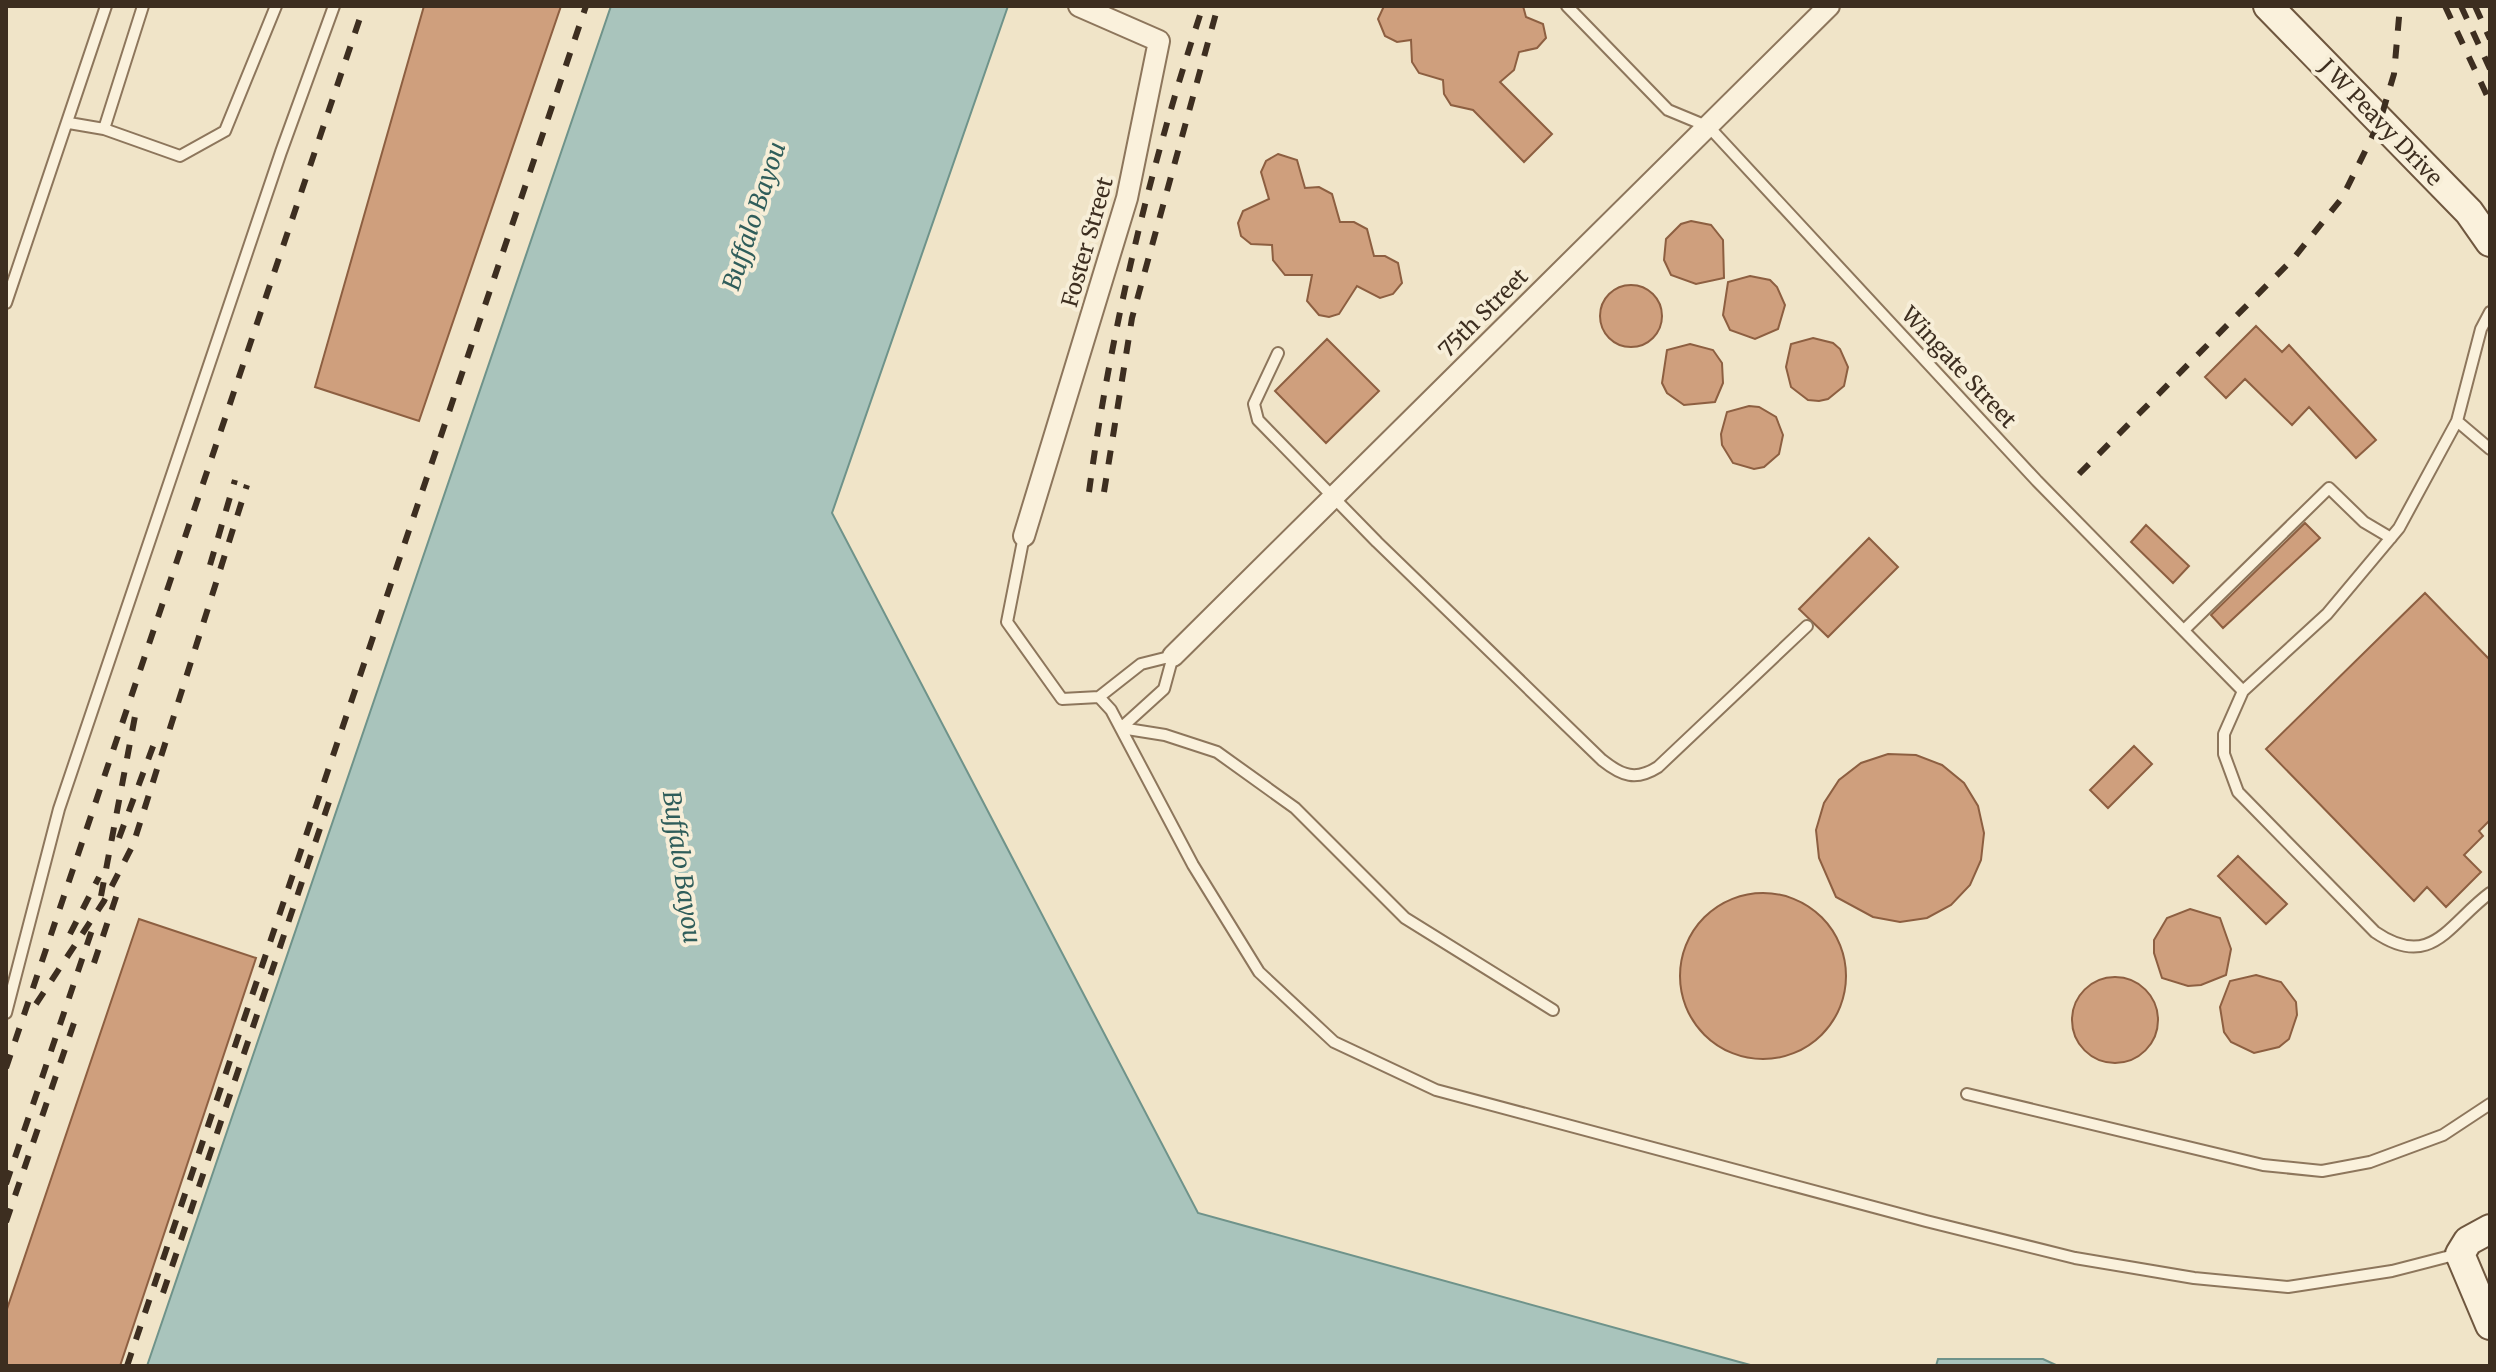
<svg xmlns="http://www.w3.org/2000/svg" width="2496" height="1372" viewBox="0 0 2496 1372" font-family="Merriweather,serif">
<rect width="100%" height="100%" fill="#f0e4c8"/>
<!-- water -->
<path fill="#a9c4bc" stroke="#6f938a" stroke-width="2" d="M 611,6 L 1008,6 L 832,513 L 1198,1213 L 1754,1366 L 147,1366 Z
M 1938,1359 L 2043,1359 L 2058,1366 L 1936,1366 Z"/>
<!-- building -->
<path fill="#cf9f7d" stroke="#8d5f41" stroke-width="2" d="M 424,6 L 561,6 L 419,421 L 315,387 Z
M 1384,6 L 1523,6 L 1526,17 L 1543,24 L 1546,38 L 1537,48 L 1519,52 L 1514,70 L 1500,82 L 1552,134 L 1524,162 L 1473,110 L 1451,105 L 1444,94 L 1443,80 L 1419,73 L 1412,62 L 1411,40 L 1397,42 L 1385,36 L 1378,19 Z
M 1278,154 L 1297,160 L 1305,188 L 1319,187 L 1332,194 L 1340,222 L 1354,222 L 1367,229 L 1374,256 L 1385,256 L 1398,263 L 1402,283 L 1393,294 L 1380,298 L 1357,286 L 1339,314 L 1329,317 L 1319,315 L 1307,301 L 1312,275 L 1285,275 L 1273,260 L 1272,245 L 1251,244 L 1241,236 L 1238,223 L 1243,211 L 1269,199 L 1261,172 L 1266,161 Z
M 1691,221 L 1711,225 L 1723,240 L 1724,278 L 1696,284 L 1671,275 L 1664,260 L 1666,239 L 1681,224 Z
M 1750,276 L 1770,280 L 1777,287 L 1785,305 L 1778,329 L 1755,339 L 1730,330 L 1723,315 L 1728,282 Z
M1600 316a31 31 0 1 1 62 0a31 31 0 1 1-62 0Z
M 2256,326 L 2282,352 L 2289,345 L 2376,440 L 2356,458 L 2309,407 L 2292,425 L 2245,379 L 2226,398 L 2205,377 Z
M 1813,338 L 1833,343 L 1840,349 L 1848,367 L 1844,386 L 1828,399 L 1819,401 L 1808,400 L 1791,387 L 1786,367 L 1791,344 Z
M 1327,339 L 1379,391 L 1326,443 L 1275,391 Z
M 1690,344 L 1713,350 L 1722,363 L 1723,383 L 1715,402 L 1684,405 L 1667,393 L 1662,383 L 1667,350 Z
M 1749,406 L 1759,407 L 1776,417 L 1783,435 L 1779,454 L 1764,467 L 1754,469 L 1733,463 L 1722,445 L 1721,434 L 1727,412 Z
M 2305,523 L 2320,538 L 2223,628 L 2211,615 Z
M 2146,525 L 2189,566 L 2173,583 L 2131,542 Z
M 1869,538 L 1898,567 L 1828,637 L 1799,609 Z
M 2425,593 L 2490,660 L 2490,820 L 2479,831 L 2483,836 L 2464,855 L 2481,872 L 2446,907 L 2427,887 L 2414,901 L 2266,749 Z
M 2134,746 L 2152,764 L 2108,808 L 2090,790 Z
M 1888,754 L 1916,755 L 1942,765 L 1964,783 L 1978,806 L 1984,833 L 1981,860 L 1970,885 L 1951,905 L 1927,918 L 1900,922 L 1873,917 L 1836,897 L 1819,858 L 1816,830 L 1824,803 L 1839,780 L 1861,763 Z
M 2238,856 L 2287,904 L 2266,924 L 2218,876 Z
M1680 976a83 83 0 1 1 166 0a83 83 0 1 1-166 0Z
M 2190,909 L 2220,918 L 2231,949 L 2226,975 L 2201,985 L 2188,986 L 2162,978 L 2154,953 L 2154,940 L 2167,918 Z
M 139,919 L 256,958 L 120,1366 L 6,1366 L 6,1312 Z
M 2256,975 L 2281,982 L 2296,1002 L 2297,1015 L 2289,1039 L 2279,1047 L 2254,1053 L 2231,1042 L 2224,1032 L 2220,1007 L 2230,981 Z
M2072 1020a43 43 0 1 1 86 0a43 43 0 1 1-86 0Z"/>
<g fill="none" stroke-linecap="round" stroke-linejoin="round">
<defs>
<path id="lane" d="M 1567,6 L 1668,110 L 1709,127 L 2037,481 L 2243,691 L 2327,614 L 2399,528 L 2457,421 L 2481,329 L 2490,312
M 69,123 L 104,129 L 180,156 L 225,131 L 276,6
M 104,129 L 143,6
M 6,303 L 106,6
M 1278,353 L 1254,404 L 1258,420 L 1377,542 L 1602,760 C 1622,776 1636,781 1658,767 L 1807,626
M 2457,421 L 2490,449
M 1024,536 L 1007,622 L 1062,699 L 1099,697 L 1111,710 L 1193,865 L 1259,972 L 1334,1042 L 1436,1090 L 1926,1221 L 2075,1258 L 2194,1278 L 2288,1287 L 2392,1271 L 2458,1254
M 2184,630 L 2329,488 L 2364,522 L 2391,538
M 2243,691 L 2224,734 L 2224,754 L 2238,792 L 2375,932 C 2432,971 2449,923 2490,893
M 1099,697 L 1141,664 L 1173,656 L 1164,689 L 1121,728
M 1121,728 L 1165,735 L 1217,752 L 1295,808 L 1405,918 L 1553,1010
M 6,1013 L 59,809 L 281,152 L 334,6
M 1967,1094 L 2263,1165 L 2322,1171 L 2370,1162 L 2443,1135 L 2490,1104"/>
<path id="street" d="M 1024,536 L 1127,198 L 1159,41 L 1079,6
M 1173,656 L 1829,6"/>
<path id="secondary" d="M 2268,6 L 2469,212 L 2490,242
M 2490,1229 L 2468,1241 L 2460,1254 L 2490,1325"/>
</defs>
<!-- lane casing -->
<use href="#lane" stroke="#8d765c" stroke-width="14"/>
<!-- street casing -->
<use href="#street" stroke="#8d765c" stroke-width="24"/>
<!-- secondary casing -->
<use href="#secondary" stroke="#6f573f" stroke-width="32"/>
<!-- lane -->
<use href="#lane" stroke="#faf1dc" stroke-width="10"/>
<!-- street -->
<use href="#street" stroke="#faf1dc" stroke-width="20"/>
<!-- secondary -->
<use href="#secondary" stroke="#faf1dc" stroke-width="28"/>
<!-- rail -->
<path stroke="#3d2e20" stroke-width="6" stroke-dasharray="14 14" stroke-linecap="butt" d="M 2445,6 L 2490,102
M 2461,6 L 2490,69
M 2475,6 L 2490,39
M 2079,474 L 2293,259 L 2342,198 L 2380,121 L 2394,74 L 2400,6
M 1089,492 C 1111,327 1151,164 1203,6
M 1104,492 L 1132,318 L 1218,6
M 210,565 L 235,480
M 119,838 L 158,733
M 101,896 L 136,711
M 70,934 L 99,877
M 94,963 L 118,891
M 36,1004 L 104,901 L 133,845 L 247,485
M 6,1068 L 364,6
M 6,1184 L 93,927
M 6,1222 L 75,1020
M 163,1293 L 332,793
M 127,1366 L 586,6"/>
</g>
<g text-anchor="middle" dominant-baseline="central" stroke-width="8" stroke-linejoin="round" paint-order="stroke">
<!-- street labels -->
<g font-size="22" fill="#3d2e20" stroke="#f7eed8">
<text transform="translate(2381 122) rotate(46)">J W Peavy Drive</text>
<text transform="translate(1087 242) rotate(-74)">Foster Street</text>
<text transform="translate(1483 313) rotate(-45)">75th Street</text>
<text transform="translate(1959 367) rotate(47)">Wingate Street</text>
</g>
<!-- water labels -->
<g font-size="24" font-style="italic" fill="#2f5d5a" stroke="#f7eed8">
<text transform="translate(754 216) rotate(-72)">Buffalo Bayou</text>
<text transform="translate(682 867) rotate(82)">Buffalo Bayou</text>
</g>
</g>
<!-- border -->
<rect width="2496" height="1372" fill="none" stroke="#3d2e20" stroke-width="16"/>
</svg>
